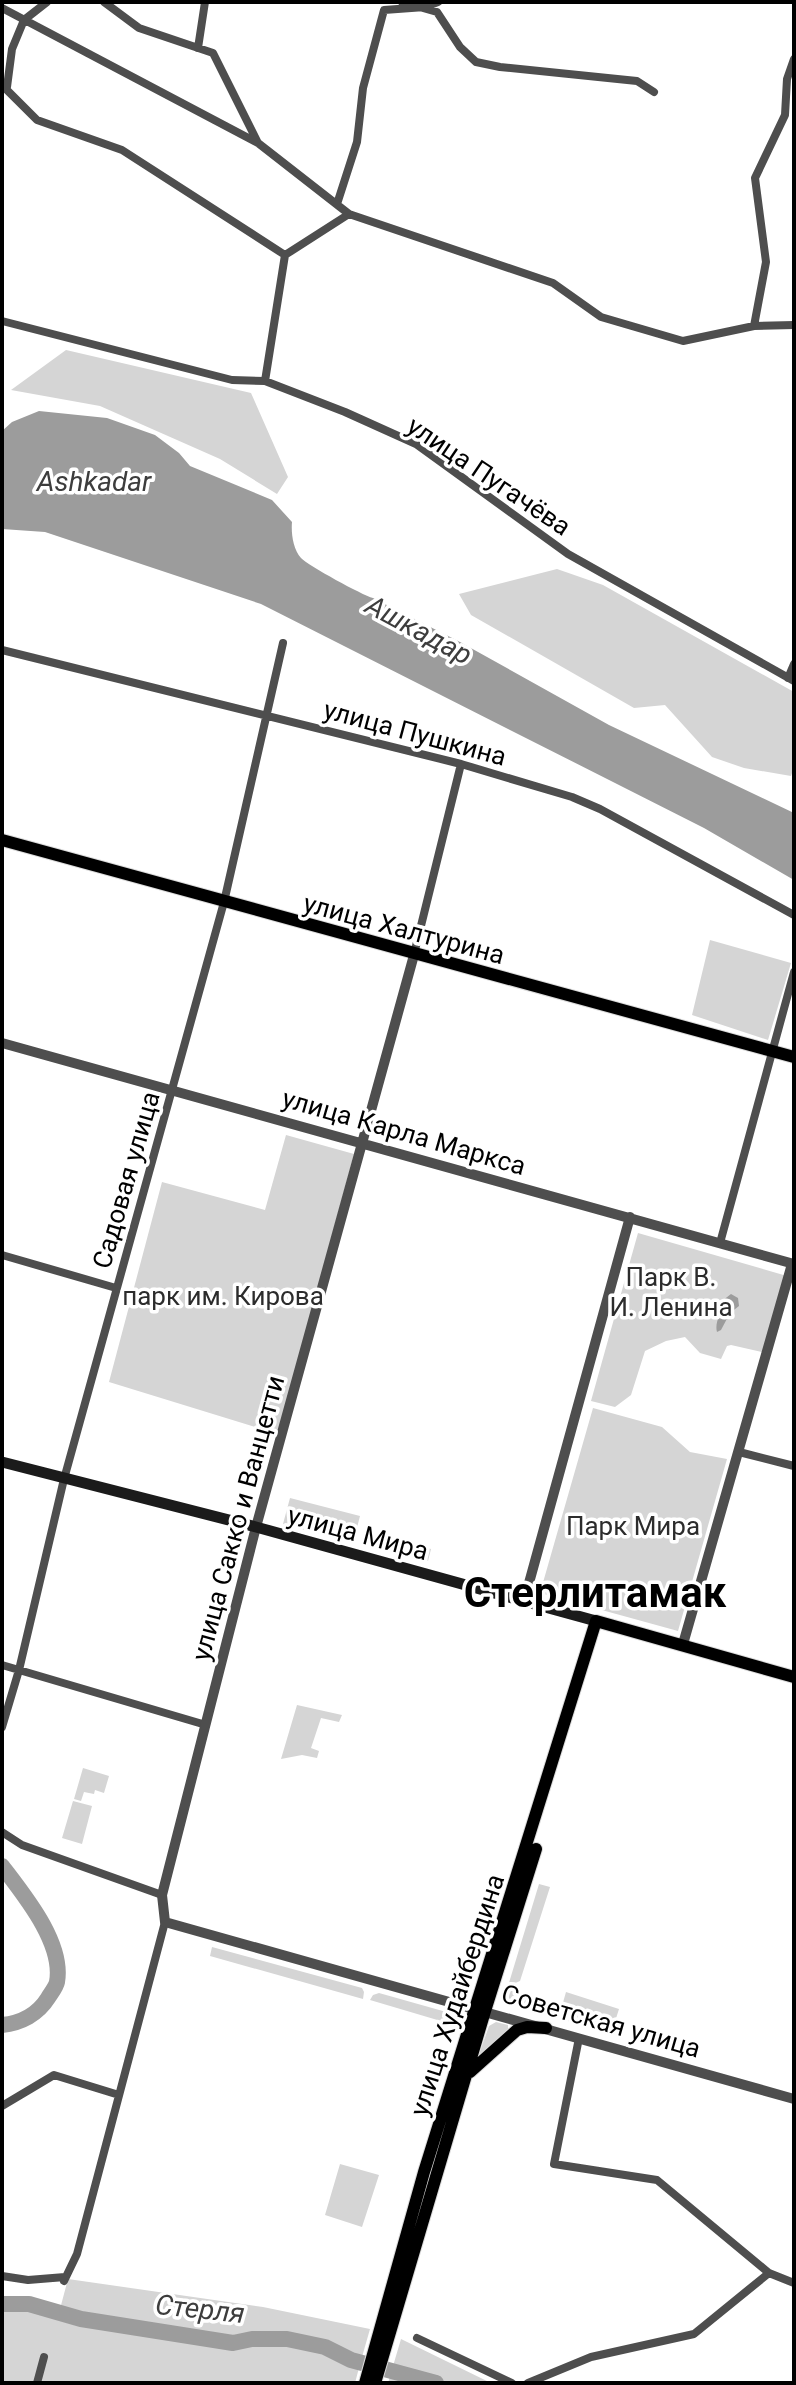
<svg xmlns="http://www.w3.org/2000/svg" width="796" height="2385" viewBox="0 0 796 2385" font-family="Roboto,sans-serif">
<rect width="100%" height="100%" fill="#fff"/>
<!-- green -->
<path fill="#d5d5d5" d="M 66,350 L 251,393 L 288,477 L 277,494 L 220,459 L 100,406 L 11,390 Z
M 557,569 L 603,585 L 794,692 L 794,767 L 791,776 L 744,768 L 712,757 L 665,705 L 634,708 L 471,615 L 459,594 Z
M 710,940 L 791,963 L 768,1040 L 692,1015 Z
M 286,1135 L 354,1154 L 278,1434 L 109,1382 L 162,1182 L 265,1210 Z
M 638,1233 L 787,1276 L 766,1353 L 731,1345 L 727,1346 L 721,1359 L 700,1353 L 685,1337 L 666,1341 L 645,1351 L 631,1395 L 615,1407 L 591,1401 Z
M 593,1408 L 662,1427 L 690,1452 L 727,1459 L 678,1631 L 540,1593 Z
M 290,1498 L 360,1516 L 353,1543 L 283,1524 Z
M 397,1540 L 431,1549 L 428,1561 L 394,1552 Z
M 297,1705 L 342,1715 L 339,1722 L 321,1718 L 311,1748 L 319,1751 L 317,1758 L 302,1755 L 281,1759 Z
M 83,1768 L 109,1776 L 104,1793 L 95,1790 L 94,1794 L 84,1792 L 81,1801 L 74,1799 Z
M 73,1801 L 92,1806 L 82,1844 L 62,1838 Z
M 539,1884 L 550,1887 L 520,1981 L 508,1986 Z
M 212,1947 L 362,1988 L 364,1992 L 363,1999 L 210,1956 Z
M 507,1988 L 545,2000 L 555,2010 L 551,2015 L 506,2001 Z
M 566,1992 L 619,2009 L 612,2031 L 607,2034 L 562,2019 L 560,2013 Z
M 379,1993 L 464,2017 L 461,2027 L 370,2000 L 373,1995 Z
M 496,2022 L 508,2025 L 508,2031 L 478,2057 L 489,2026 Z
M 340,2164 L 379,2175 L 362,2227 L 325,2215 Z
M 68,2279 L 263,2307 L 370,2329 L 362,2357 L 288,2335 L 252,2334 L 234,2339 L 60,2309 Z
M 2,2307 L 29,2308 L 81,2323 L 233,2347 C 264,2338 295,2339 325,2350 C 337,2354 348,2361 360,2364 L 355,2383 L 2,2383 Z
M 401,2339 L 491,2383 L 388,2383 Z"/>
<!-- water -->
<path fill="#9c9c9c" d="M 39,411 L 107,418 L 155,435 L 179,453 L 190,466 L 272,500 L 292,522 C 291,533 293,549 301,558 C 309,566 362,595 373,598 L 460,642 L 609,725 L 794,813 L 794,880 L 704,828 L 261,604 L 45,532 L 2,529 L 2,431 L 12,422 Z
M 731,1294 L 738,1298 L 739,1306 L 730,1313 L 721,1330 L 717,1332 C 714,1322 723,1311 722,1301 Z"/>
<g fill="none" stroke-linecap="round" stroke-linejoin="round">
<!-- river -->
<path stroke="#9c9c9c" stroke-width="16" d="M 2,1866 C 24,1895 64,1943 57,1982 C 56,1987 51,1993 48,1998 C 38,2014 21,2023 2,2025
M 2,2304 L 29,2304 L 81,2319 L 233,2343 L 252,2339 L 287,2339 L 325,2347 L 351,2360 L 436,2383"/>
<defs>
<path id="primary" d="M 2,840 L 794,1057
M 470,2072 L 517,2030 L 527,2027 L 546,2028
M 365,2383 L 424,2172 L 596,1621 L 794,1677
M 375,2383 L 485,2011 L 536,1849"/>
</defs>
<!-- primary casing -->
<use href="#primary" stroke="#dbdbdb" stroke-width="14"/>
<!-- minor -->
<path stroke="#4e4e4e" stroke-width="8" d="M 104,2 L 139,28 L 213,53 L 258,143
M 402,2 L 437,12 L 460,47 L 476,62 L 500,67 L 637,81 L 654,92
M 2,8 L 258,143 L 349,214 L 553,283 L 601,317 L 683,341 L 754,326 L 794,325
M 24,20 L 47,2
M 198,48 L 205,2
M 2,85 L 37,120 L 122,150 L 285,255
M 7,87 L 12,49 L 24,20
M 337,204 L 357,142 L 363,88 L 384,10 L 425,7 L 438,2
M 2,321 L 232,380 L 265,381 L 345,412 L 416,444 L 568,554 L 794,681
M 754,326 L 766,262 L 755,178 L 785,115 L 787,79 L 794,59
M 265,381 L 285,255 L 349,214
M 2,650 L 461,764 L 572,797 L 600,809 L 794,915
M 788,678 L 794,664
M 414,954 L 461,764
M 720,1243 L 794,972
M 2,1255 L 116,1288
M 739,1452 L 794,1466
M 2,1665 L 206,1725
M 2,1727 L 19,1670 L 64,1479 L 224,902 L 283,643
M 2,1832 L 22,1845 L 162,1895
M 579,2038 L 554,2164 L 657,2180 L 769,2273 L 794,2283
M 2,2106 L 54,2075 L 119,2095
M 2,2276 L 28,2280 L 65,2277
M 64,2281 L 77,2254 L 165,1922
M 417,2338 L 512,2383
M 37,2383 L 44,2357
M 528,2383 L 591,2357 L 694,2334 L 769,2273"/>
<!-- tertiary -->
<path stroke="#4e4e4e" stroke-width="10" d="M 414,955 L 256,1527 L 162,1895 L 165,1922 L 794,2099
M 2,1043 L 794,1264
M 524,1601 L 630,1217
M 683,1644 L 792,1264"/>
<!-- secondary -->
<path stroke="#1b1b1b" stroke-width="11" d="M 2,1462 L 256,1527 L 596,1621"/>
<!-- primary -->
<use href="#primary" stroke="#000" stroke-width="12"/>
</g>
<g text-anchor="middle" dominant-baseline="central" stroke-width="7" stroke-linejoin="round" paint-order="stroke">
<!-- street labels -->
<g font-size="26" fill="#000" stroke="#fff">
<text transform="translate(489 476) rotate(34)">улица Пугачёва</text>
<text transform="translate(415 733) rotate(15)">улица Пушкина</text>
<text transform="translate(404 929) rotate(15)">улица Халтурина</text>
<text transform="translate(404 1132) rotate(16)">улица Карла Маркса</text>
<text transform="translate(126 1180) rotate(-74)">Садовая улица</text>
<text transform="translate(238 1518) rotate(-75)">улица Сакко и Ванцетти</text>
<text transform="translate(358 1533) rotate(15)">улица Мира</text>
<text transform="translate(457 1995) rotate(-72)">улица Худайбердина</text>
<text transform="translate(601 2021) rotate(16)">Советская улица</text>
</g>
<!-- park labels -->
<g font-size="26" fill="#2c2c2c" stroke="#fff">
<text x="671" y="1277">Парк В.<tspan x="671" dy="30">И. Ленина</tspan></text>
<text x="223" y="1296">парк им. Кирова</text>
<text x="633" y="1526">Парк Мира</text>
</g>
<!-- water labels -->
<g font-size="28" font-style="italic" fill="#3d3d3d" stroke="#fff">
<text x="94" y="481">Ashkadar</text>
<text transform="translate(419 630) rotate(28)">Ашкадар</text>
<text transform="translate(200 2309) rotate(6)">Стерля</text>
</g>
<!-- town labels -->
<g font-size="42" font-weight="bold" fill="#000" stroke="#fff">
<text x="595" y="1592">Стерлитамак</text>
</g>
</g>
<!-- border -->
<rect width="796" height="2385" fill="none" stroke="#000000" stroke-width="8"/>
</svg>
